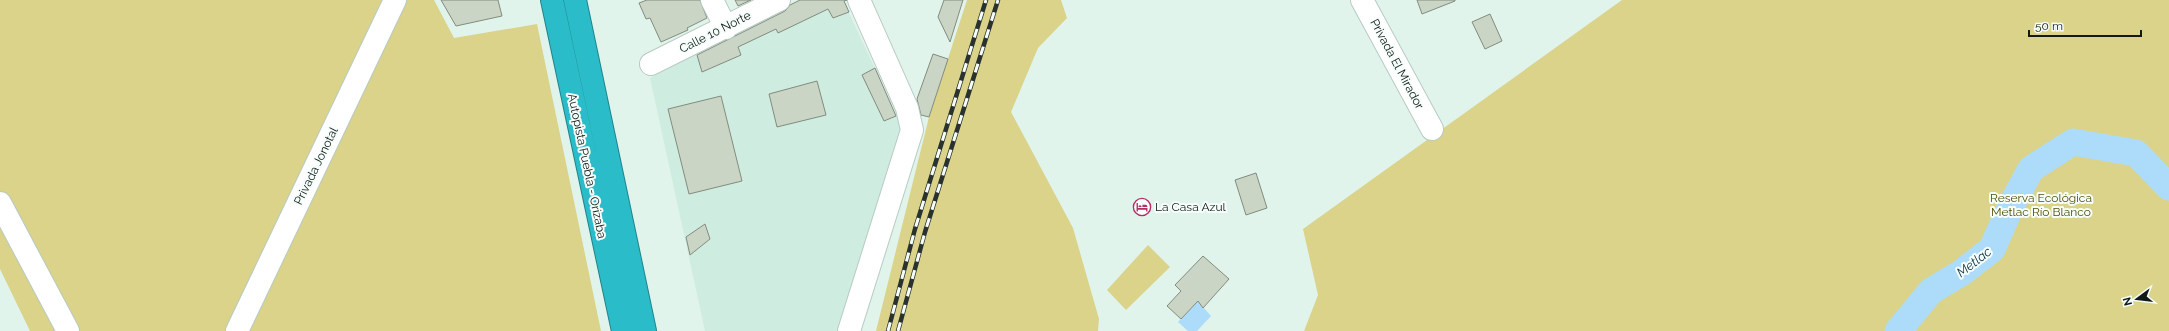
<svg xmlns="http://www.w3.org/2000/svg" width="2169" height="331" viewBox="0 0 2169 331" font-family="Raleway,sans-serif">
<rect width="100%" height="100%" fill="#e0f4ec"/>
<!-- built -->
<path fill="#ceece0" d="M 800,0 L 843,0 L 906,135 L 841,331 L 705,331 L 650,78 Z"/>
<!-- green -->
<path fill="#dad389" d="M 0,0 L 434,0 L 454,38 L 537,24 L 601,331 L 30,331 L 0,269 Z
M 967,0 L 1061,0 L 1067,18 L 1038,48 L 1011,112 L 1073,228 L 1099,319 L 1098,331 L 876,331 L 929,117 Z
M 1622,0 L 2169,0 L 2169,331 L 1304,331 L 1318,295 L 1303,229 Z
M 1148,245 L 1170,267 L 1126,310 L 1107,290 Z"/>
<!-- water -->
<path fill="#addcfb" d="M 1198,301 L 1211,316 L 1197,331 L 1188,331 L 1178,322 Z"/>
<g fill="none" stroke-linecap="round" stroke-linejoin="round">
<!-- river -->
<path stroke="#addcfb" stroke-width="27" d="M 1898,331 L 1931,291 L 1961,273 L 1992,249 L 2011,206 L 2031,169 L 2073,142 L 2136,153 L 2169,187"/>
</g>
<!-- building -->
<path fill="#cad5c6" stroke="#828c7e" d="M 441,0 L 498,0 L 502,16 L 456,26 Z
M 647,0 L 700,0 L 707,18 L 687,28 L 688,30 L 661,42 L 650,18 L 646,19 L 639,3 Z
M 735,0 L 751,0 L 738,6 Z
M 800,0 L 847,0 L 844,1 L 849,12 L 833,18 L 828,9 L 778,33 L 776,29 L 738,47 L 741,55 L 702,72 L 697,55 L 785,11 L 790,5 Z
M 944,0 L 963,0 L 950,42 L 938,17 Z
M 1417,0 L 1455,0 L 1455,1 L 1422,14 Z
M 1490,14 L 1502,41 L 1485,49 L 1472,22 Z
M 933,54 L 948,59 L 929,117 L 921,115 L 917,99 Z
M 875,68 L 896,116 L 884,121 L 862,75 Z
M 817,81 L 826,115 L 777,127 L 769,94 Z
M 721,96 L 742,181 L 689,194 L 668,109 Z
M 1256,173 L 1267,208 L 1246,215 L 1235,180 Z
M 705,224 L 710,239 L 690,255 L 686,237 Z
M 1203,256 L 1229,279 L 1203,308 L 1198,301 L 1181,319 L 1167,306 L 1181,291 L 1175,285 Z"/>
<g fill="none" stroke-linecap="round" stroke-linejoin="round">
<defs>
<path id="minor" d="M 712,0 L 726,28
M 1362,0 L 1432,129
M 651,64 L 779,0
M 0,203 L 68,331
M 237,331 L 395,0
M 849,331 L 912,130 L 907,108 L 859,0"/>
<path id="highway" d="M 552,0 L 623,331
M 575,0 L 645,331"/>
</defs>
<!-- minor casing -->
<use href="#minor" stroke="#b7cbc3" stroke-width="24"/>
<!-- highway casing -->
<use href="#highway" stroke="#22838a" stroke-width="24"/>
<!-- minor -->
<use href="#minor" stroke="#fff" stroke-width="22"/>
<!-- highway -->
<use href="#highway" stroke="#2bbcc9" stroke-width="22"/>
<defs>
<path id="rail" d="M 888,331 L 915,229 L 986,0
M 898,331 L 925,232 L 998,0"/>
</defs>
<!-- rail casing -->
<use href="#rail" stroke="#2a322f" stroke-width="4.5"/>
<!-- rail -->
<use href="#rail" stroke="#f6fefb" stroke-width="3" stroke-dasharray="9" stroke-linecap="butt"/>
</g>
<!-- icons -->
<defs>
<symbol id="hotel-ring" viewBox="-11 -11 22 22"><circle r="9.5" fill="#f6fefb" stroke="#b82c63" stroke-width="1.5"/><path d="M-6-4.5h1.5V1H6V5H4.5V3h-9V5H-6ZM-4 0a1.8 1.8 0 1 1 3.6 0ZM.5 0V-2.5h3Q6-2.5 6 0Z" fill="#b82c63"/></symbol>
</defs>
<g fill-rule="evenodd">
<use href="#hotel-ring" x="1132" y="197" width="20" height="20"/>
</g>
<g text-anchor="middle" dominant-baseline="central" stroke-width="4" stroke-linejoin="round" paint-order="stroke">
<!-- street labels -->
<g font-size="12" fill="#121916" stroke="#f6fefb">
<text transform="translate(715 32) rotate(-27)">Calle 10 Norte</text>
<text transform="translate(1397 64) rotate(62)">Privada El Mirador</text>
<text transform="translate(316 166) rotate(-64)">Privada Jonotal</text>
<text transform="translate(587 166) rotate(78)">Autopista Puebla - Orizaba</text>
</g>
<!-- park labels -->
<g font-size="12" fill="#544d08" stroke="#f6fefb">
<text x="2041" y="198">Reserva Ecológica<tspan x="2041" dy="14">Metlac Río Blanco</tspan></text>
</g>
<!-- poi labels -->
<g font-size="12" fill="#121916" stroke="#f6fefb" text-anchor="start">
<text x="1155" y="207">La Casa Azul</text>
</g>
<!-- water labels -->
<g font-size="13" font-style="italic" fill="#092e43" stroke="#f6fefb">
<text transform="translate(1974 262) rotate(-38)">Metlac</text>
</g>
</g>
<!-- north arrow -->
<g transform="translate(2137 299) rotate(255)" stroke="#f6fefb" stroke-width="3" paint-order="stroke">
<path d="M0-3L7 15L0 10L-7 15Z" fill="#121916"/>
<text y="-6" font-size="11" font-weight="bold" text-anchor="middle" fill="#121916">N</text>
</g>
<!-- scale -->
<path d="M2029 30v6h112v-6" fill="none" stroke="#121916" stroke-width="2"/>
<text x="2035" y="30" font-size="12" fill="#121916" stroke="#f6fefb" stroke-width="3" paint-order="stroke">50 m</text>
</svg>
